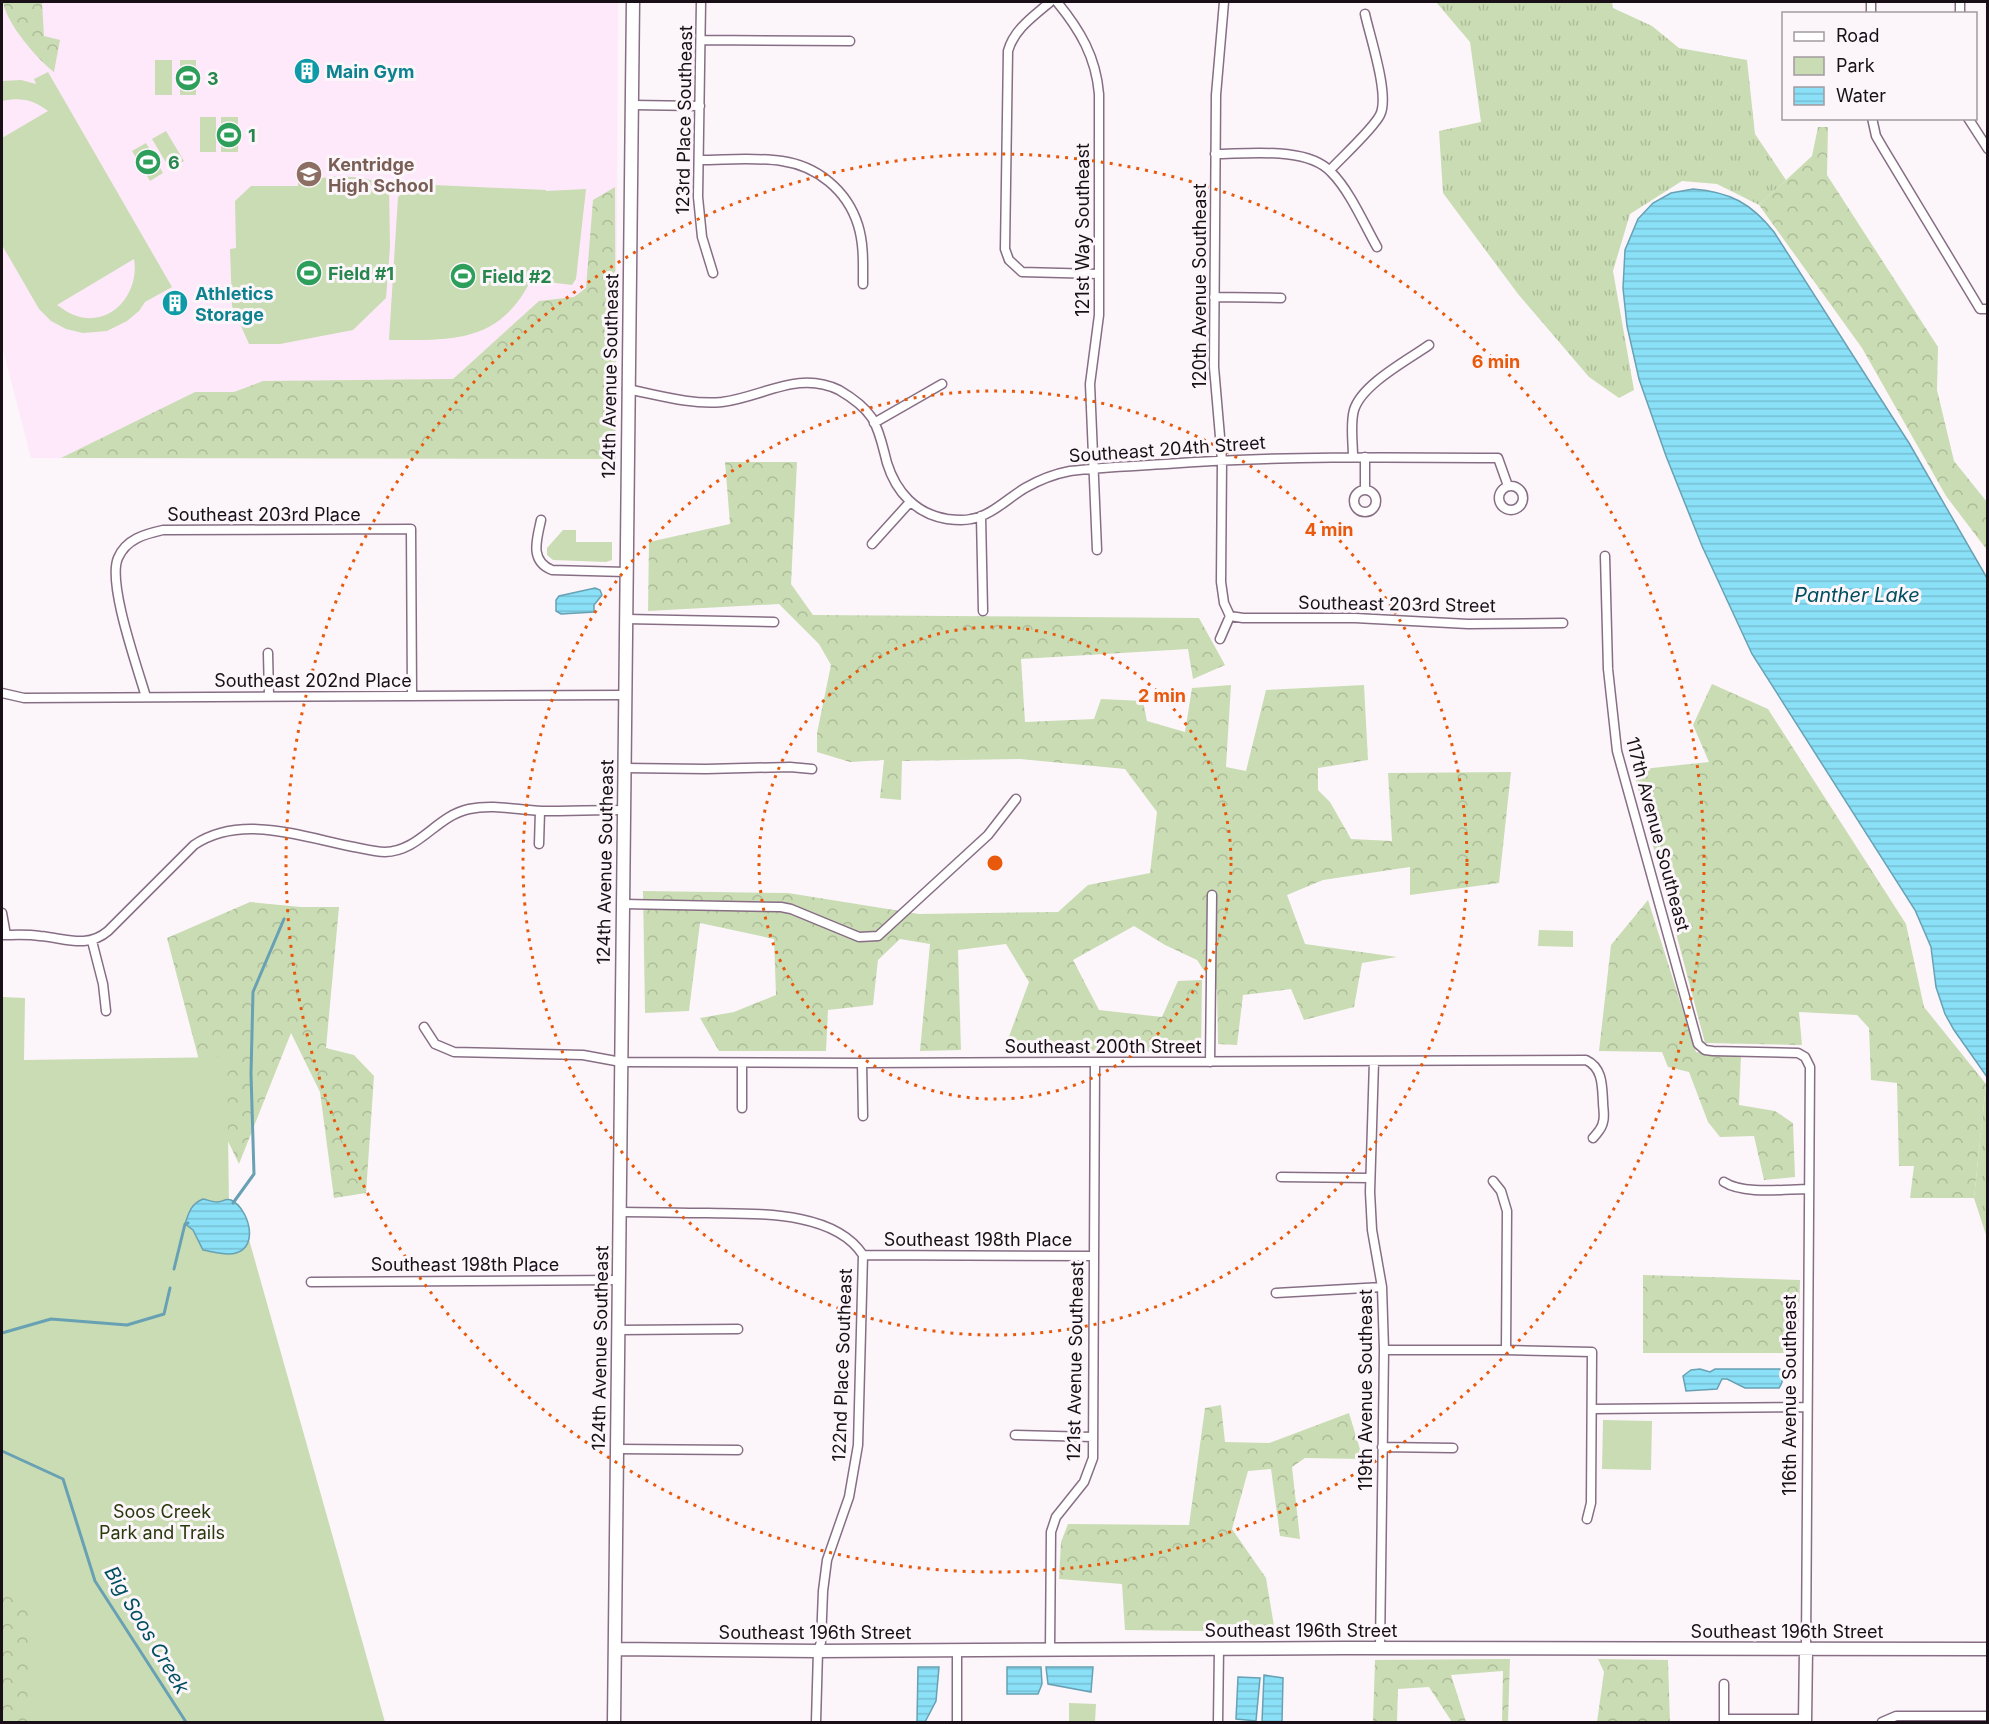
<svg xmlns="http://www.w3.org/2000/svg" width="1989" height="1724" viewBox="0 0 1989 1724" font-family="Inter,sans-serif">
<defs>
<pattern id="grass-tufts" width="24" height="20" patternUnits="userSpaceOnUse" patternTransform="scale(1.5)"><rect width="24" height="20" fill="#cadcb3"/><path d="M3 7l-1-3M5 7V3M7 7l1-3M15 17l-1-3M17 17v-4M19 17l1-3" fill="none" stroke="#adbc99"/></pattern>
<pattern id="forest-crowns" width="20" height="18" patternUnits="userSpaceOnUse" patternTransform="scale(1.5)"><rect width="20" height="18" fill="#cadcb3"/><path d="M2 6a3 3 0 1 1 6 0M12 15a3 3 0 1 1 6 0" fill="none" stroke="#adbc99"/></pattern>
<pattern id="water-rules" width="6" height="5" patternUnits="userSpaceOnUse" patternTransform="scale(1.5)"><rect width="6" height="5" fill="#8ae0f7"/><path d="M0 2.5h6" fill="none" stroke="#76bfd3"/></pattern>
</defs>
<rect width="100%" height="100%" fill="#fcf6fb"/>
<!-- built -->
<path fill="#fee9fb" d="M 2,2 L 618,2 L 616,459 L 31,458 L 2,346 Z"/>
<!-- grass -->
<path fill="url(#grass-tufts)" d="M 1436,2 L 1612,2 L 1613,8 L 1652,26 L 1679,48 L 1747,60 L 1755,134 L 1786,180 L 1759,205 L 1717,184 L 1682,181 L 1630,214 L 1613,271 L 1634,390 L 1619,398 L 1589,377 L 1518,294 L 1443,193 L 1439,131 L 1481,122 L 1470,42 Z
M 1986,1084 L 1988,1086 L 1987,1238 L 1974,1198 Z"/>
<!-- forest -->
<path fill="url(#forest-crowns)" d="M 3,2 L 42,2 L 44,36 L 60,40 L 54,72 C 36,58 7,24 3,2 Z
M 1818,127 L 1828,127 L 1827,175 L 1938,347 L 1937,390 L 1954,461 L 1987,502 L 1987,550 L 1946,496 L 1862,348 L 1759,205 L 1812,156 Z
M 615,187 L 616,459 L 61,458 L 195,392 L 234,392 L 263,381 L 453,379 L 539,301 L 574,297 L 586,288 L 593,200 Z
M 725,462 L 797,462 L 791,584 L 813,615 L 1199,618 L 1225,665 L 1193,679 L 1188,649 L 1021,659 L 1025,722 L 1094,719 L 1101,699 L 1143,701 L 1147,721 L 1185,732 L 1192,688 L 1231,685 L 1226,767 L 1246,771 L 1266,690 L 1364,685 L 1368,760 L 1318,768 L 1318,790 L 1330,802 L 1351,839 L 1392,841 L 1388,773 L 1511,772 L 1499,883 L 1410,895 L 1410,867 L 1323,880 L 1287,895 L 1305,944 L 1397,957 L 1362,963 L 1354,1007 L 1304,1020 L 1291,989 L 1243,995 L 1237,1045 L 1218,1044 L 1217,990 L 1197,960 L 1165,945 L 1134,926 L 1073,960 L 1099,1010 L 1162,1017 L 1178,981 L 1202,980 L 1201,1052 L 1004,1050 L 1029,982 L 1006,944 L 958,950 L 961,1050 L 920,1051 L 930,944 L 900,939 L 878,960 L 873,1005 L 828,1010 L 826,1051 L 719,1051 L 700,1018 L 734,1012 L 776,995 L 774,939 L 700,923 L 689,1011 L 645,1013 L 643,891 L 788,893 L 919,914 L 1058,912 L 1088,885 L 1150,873 L 1157,812 L 1125,769 L 1020,759 L 902,761 L 901,800 L 880,798 L 884,760 L 850,762 L 817,752 L 817,733 L 831,665 L 819,644 L 779,604 L 648,611 L 649,542 L 730,524 Z
M 1712,684 L 1768,709 L 1906,924 L 1924,1007 L 1986,1084 L 1974,1198 L 1910,1198 L 1914,1166 L 1899,1166 L 1897,1083 L 1871,1080 L 1869,1028 L 1857,1015 L 1799,1012 L 1802,1045 L 1705,1043 L 1633,770 L 1709,762 L 1693,725 Z
M 1648,900 L 1696,1052 L 1741,1056 L 1739,1105 L 1775,1111 L 1793,1123 L 1795,1177 L 1764,1180 L 1754,1136 L 1720,1137 L 1708,1122 L 1689,1072 L 1668,1067 L 1662,1052 L 1599,1051 L 1611,945 Z
M 250,902 L 301,907 L 339,907 L 326,1048 L 354,1055 L 374,1076 L 366,1193 L 334,1198 L 320,1092 L 291,1033 L 239,1164 L 211,1106 L 167,938 Z
M 1643,1275 L 1800,1280 L 1798,1353 L 1643,1353 Z
M 1221,1405 L 1225,1442 L 1269,1443 L 1349,1413 L 1363,1459 L 1305,1458 L 1292,1467 L 1300,1539 L 1280,1536 L 1271,1469 L 1248,1471 L 1232,1529 L 1266,1578 L 1275,1632 L 1125,1630 L 1122,1584 L 1059,1579 L 1061,1542 L 1068,1524 L 1189,1525 L 1205,1408 Z
M 2,1479 L 182,1722 L 2,1722 Z
M 1510,1659 L 1508,1722 L 1502,1722 L 1503,1671 L 1451,1675 L 1466,1722 L 1452,1722 L 1429,1687 L 1398,1689 L 1397,1722 L 1373,1722 L 1375,1660 Z
M 1598,1659 L 1668,1660 L 1670,1722 L 1597,1722 L 1604,1672 Z"/>
<!-- park -->
<path fill="#cadcb3" fill-rule="evenodd" d="M 155,60 L 172,60 L 172,95 L 155,95 Z
M 180,60 L 196,60 L 196,95 L 180,95 Z
M 48,72 L 172,287 L 145,302 L 139,311 L 127,321 L 107,331 L 83,333 L 66,329 L 51,321 L 39,309 L 2,245 L 2,138 L 48,111 C 33,99 20,97 2,101 L 2,81 L 21,80 L 36,84 L 34,79 ZM 134,259 C 140,294 110,329 74,315 C 68,313 62,308 57,305 Z
M 200,117 L 216,117 L 216,152 L 200,152 Z
M 221,117 L 238,117 L 238,152 L 221,152 Z
M 166,131 L 184,161 L 170,169 L 152,139 Z
M 146,143 L 163,173 L 150,181 L 132,151 Z
M 338,176 L 363,178 L 389,185 L 390,247 L 386,298 L 353,330 L 280,344 L 249,344 L 232,306 L 230,249 L 236,248 L 235,201 L 251,186 L 298,186 L 298,181 Z
M 412,184 L 546,190 L 546,191 L 586,189 L 576,279 L 572,285 L 531,280 C 499,344 451,340 389,340 L 398,197 Z
M 563,530 L 576,530 L 576,542 L 612,542 L 612,560 L 606,562 L 553,560 L 547,555 L 547,548 Z
M 1539,930 L 1573,931 L 1573,947 L 1538,946 Z
M 2,997 L 25,998 L 24,1060 L 227,1057 L 229,1204 L 239,1204 L 385,1722 L 27,1722 L 30,1612 L 2,1588 Z
M 1603,1420 L 1652,1421 L 1651,1470 L 1602,1469 Z
M 1069,1703 L 1096,1704 L 1095,1722 L 1069,1722 Z"/>
<!-- water -->
<path fill="url(#water-rules)" stroke="#68a1b4" stroke-width="1.5" d="M 1693,189 C 1730,192 1751,203 1774,232 L 1909,443 L 1987,578 L 1987,1077 L 1954,1030 L 1945,1014 L 1936,987 L 1931,947 L 1915,910 L 1752,654 L 1702,546 L 1666,456 L 1639,379 L 1627,326 L 1623,288 L 1625,250 L 1638,219 L 1653,203 L 1671,193 Z
M 595,588 L 600,590 L 602,595 L 594,605 L 594,612 L 561,614 L 556,611 L 556,600 L 559,596 Z
M 203,1199 C 208,1200 213,1202 217,1202 C 223,1202 225,1198 231,1200 C 248,1208 260,1246 236,1253 C 226,1256 214,1252 203,1250 L 193,1230 L 185,1224 C 189,1212 191,1204 203,1199 Z
M 1700,1369 L 1710,1372 L 1715,1369 L 1780,1369 C 1784,1375 1783,1382 1779,1388 L 1745,1388 L 1727,1379 L 1722,1379 L 1717,1389 L 1686,1391 L 1683,1376 L 1691,1370 Z
M 918,1667 L 939,1667 L 936,1701 L 925,1722 L 917,1722 Z
M 1007,1667 L 1041,1667 L 1042,1684 L 1038,1694 L 1007,1694 Z
M 1046,1667 L 1093,1667 L 1091,1692 L 1048,1684 Z
M 1264,1675 L 1283,1678 L 1282,1722 L 1262,1722 Z
M 1238,1677 L 1260,1678 L 1256,1721 L 1236,1719 Z"/>
<g fill="none" stroke-linecap="round" stroke-linejoin="round">
<!-- stream -->
<path stroke="#68a1b4" stroke-width="3" d="M 233,1203 L 254,1174 L 251,1074 L 253,992 L 284,919
M 174,1269 L 185,1224 L 188,1223
M 2,1333 L 51,1319 L 127,1325 L 164,1314 L 170,1288
M 2,1451 L 63,1479 L 95,1581 L 186,1722"/>
<defs>
<path id="street" d="M 701,2 L 698,197 L 702,237 L 713,273
M 1050,2 C 1034,16 1014,29 1008,51 L 1005,249 L 1009,260 L 1022,272 L 1099,274
M 1057,2 C 1080,30 1096,57 1099,94 L 1099,315 L 1090,384 L 1097,550
M 1871,14 L 1871,2
M 1960,14 L 1960,2
M 702,40 L 850,41
M 632,105 L 700,106
M 1872,118 L 1876,136 L 1883,148 L 1980,309 L 1988,309
M 1968,118 L 1988,149
M 1215,154 C 1247,154 1307,146 1331,172 C 1350,191 1364,224 1377,247
M 699,160 C 726,160 755,157 782,161 C 817,166 847,190 858,225 C 864,244 863,264 863,284
M 1330,170 C 1342,157 1373,129 1380,115 C 1390,96 1370,37 1365,14
M 1214,297 L 1281,298
M 627,389 C 658,395 691,405 722,402 C 763,397 798,370 839,390 C 851,397 864,406 872,418 C 880,431 883,448 887,463 C 896,492 916,514 947,519 C 955,520 963,521 971,519 C 991,516 1008,498 1025,488 C 1039,480 1054,474 1070,471 C 1101,467 1134,466 1166,464 C 1276,456 1387,457 1498,458 L 1508,486
M 874,423 L 942,384
M 1353,457 C 1353,442 1350,424 1354,410 C 1362,384 1408,360 1429,345
M 1365,457 L 1365,489
M1499 498a12 12 0 1 1 24 0a12 12 0 1 1-24 0Z
M1354 501a11 11 0 1 1 22 0a11 11 0 1 1-22 0Z
M 981,516 L 983,611
M 541,520 C 537,539 529,561 552,570 L 626,572
M 872,544 L 910,502
M 1605,556 L 1608,669 L 1617,751 L 1698,1044 L 1705,1050 L 1713,1051 L 1798,1053 L 1805,1057 L 1810,1067 L 1806,1649
M 1230,616 L 1243,618 L 1355,618 L 1468,624 L 1563,623
M 626,619 L 774,622
M 1220,639 L 1230,616 L 1224,603 L 1221,582 L 1222,460 L 1214,367 L 1216,95 L 1224,2
M 268,653 L 269,696
M 2,693 L 24,698 L 625,695
M 146,697 C 138,669 107,583 118,558 C 126,539 145,534 163,530 L 411,529 L 412,696
M 624,768 L 706,769 L 790,767 L 812,769
M 539,844 L 540,811
M 623,904 L 781,907 L 791,909 L 859,937 L 878,936 L 988,835 L 1016,799
M 2,913 L 6,935
M 2,935 C 14,935 27,934 40,936 C 65,938 87,949 108,931 L 194,845 C 240,814 300,836 349,846 C 361,848 373,852 385,852 C 420,851 436,816 469,809 C 494,804 517,810 542,811 C 569,811 597,810 624,810
M 92,941 L 103,984 L 106,1011
M 424,1027 L 435,1044 L 454,1052 L 583,1055 L 621,1062 L 862,1063 L 1586,1060 C 1603,1068 1602,1086 1603,1102 C 1603,1109 1605,1116 1603,1122 C 1602,1129 1597,1133 1593,1138
M 1374,1061 L 1370,1192 L 1372,1230 L 1382,1287 L 1384,1350 L 1380,1648
M 1210,1062 L 1212,895
M 742,1063 L 742,1108
M 862,1063 L 863,1116
M 1281,1177 L 1370,1178
M 1493,1181 L 1501,1191 L 1507,1211 L 1506,1350
M 1724,1182 C 1744,1195 1785,1189 1809,1189
M 620,1212 C 649,1212 679,1213 708,1213 C 755,1214 834,1210 863,1255
M 863,1255 L 1093,1256
M 311,1282 L 619,1280
M 1276,1293 L 1382,1287
M 619,1330 L 738,1329
M 1384,1350 L 1506,1350 L 1592,1352 L 1591,1503 L 1587,1519
M 1593,1409 L 1807,1407
M 1015,1435 L 1093,1437
M 1382,1447 L 1453,1448
M 617,1449 L 738,1450
M 1050,1649 L 1051,1532 L 1056,1517 L 1084,1482 L 1093,1458 L 1095,1062
M 1724,1719 L 1805,1719
M 816,1722 L 818,1651 L 821,1642 L 823,1591 L 827,1560 L 849,1497 L 858,1445 L 863,1255
M 957,1722 L 957,1650
M 1218,1722 L 1219,1648
M 1724,1722 L 1724,1684
M 1882,1722 L 1896,1716 L 1988,1716"/>
<path id="secondary" d="M 615,1649 L 818,1651 L 1344,1648 L 1988,1649
M 614,1722 L 633,2
M 1805,1722 L 1806,1649"/>
</defs>
<!-- street casing -->
<use href="#street" stroke="#876e84" stroke-width="11"/>
<!-- secondary casing -->
<use href="#secondary" stroke="#876e84" stroke-width="15"/>
<!-- street -->
<use href="#street" stroke="#fff" stroke-width="8"/>
<!-- secondary -->
<use href="#secondary" stroke="#fff" stroke-width="12"/>
</g>
<!-- distance rings -->
<g fill="none" stroke="#e8590c" stroke-width="3" stroke-dasharray="3 6">
<circle cx="995" cy="863" r="236"/>
<circle cx="995" cy="863" r="472"/>
<circle cx="995" cy="863" r="709"/>
</g>
<!-- icons -->
<defs>
<symbol id="building-disc" viewBox="-11 -11 22 22"><circle r="9.5" fill="#0f9aa8" stroke="#fcf6fb"/><path d="M-4-6H4V6H1V3H-1V6H-4ZM-2.5-4.3h1.7v1.8h-1.7ZM.8-4.3h1.7v1.8H.8ZM-2.5-1h1.7V.8h-1.7ZM.8-1h1.7V.8H.8Z" fill="#fff"/></symbol>
<symbol id="stadium-disc" viewBox="-11 -11 22 22"><circle r="9.5" fill="#2e9e5b" stroke="#fcf6fb"/><path d="M0-5a6.5 5 0 1 0 0 10a6.5 5 0 1 0 0-10ZM-3.5-1.8h7v3.6h-7Z" fill="#fff"/></symbol>
<symbol id="school-disc" viewBox="-11 -11 22 22"><circle r="9.5" fill="#8d6e63" stroke="#fcf6fb"/><path d="M0-5L7-2L0 1L-7-2ZM-4 1L0 2.5L4 1V4Q0 6-4 4Z" fill="#fff"/></symbol>
</defs>
<g fill-rule="evenodd">
<use href="#building-disc" x="292" y="56" width="30" height="30"/>
<use href="#stadium-disc" x="173" y="63" width="30" height="30"/>
<use href="#stadium-disc" x="214" y="120" width="30" height="30"/>
<use href="#stadium-disc" x="133" y="147" width="30" height="30"/>
<use href="#school-disc" x="294" y="159" width="30" height="30"/>
<use href="#stadium-disc" x="294" y="258" width="30" height="30"/>
<use href="#stadium-disc" x="448" y="261" width="30" height="30"/>
<use href="#building-disc" x="160" y="288" width="30" height="30"/>
</g>
<g text-anchor="middle" dominant-baseline="central" stroke-width="6" stroke-linejoin="round" paint-order="stroke">
<!-- culture labels -->
<g font-size="18" font-weight="bold" fill="#0d838f" stroke="#fcf6fb" text-anchor="start">
<text x="326" y="71">Main Gym</text>
<text x="195" y="293">Athletics<tspan x="195" dy="21">Storage</tspan></text>
</g>
<!-- leisure labels -->
<g font-size="18" font-weight="bold" fill="#27864d" stroke="#fcf6fb" text-anchor="start">
<text x="207" y="78">3</text>
<text x="248" y="135">1</text>
<text x="168" y="162">6</text>
<text x="328" y="273">Field #1</text>
<text x="482" y="276">Field #2</text>
</g>
<!-- street labels -->
<g font-size="18" fill="#180f17" stroke="#fcf6fb">
<text transform="translate(684 120) rotate(-89)">123rd Place Southeast</text>
<text transform="translate(1082 230) rotate(-90)">121st Way Southeast</text>
<text transform="translate(1199 286) rotate(-90)">120th Avenue Southeast</text>
<text transform="translate(610 376) rotate(-89)">124th Avenue Southeast</text>
<text transform="translate(1167 449) rotate(-4)">Southeast 204th Street</text>
<text x="264" y="514">Southeast 203rd Place</text>
<text transform="translate(1397 604) rotate(1)">Southeast 203rd Street</text>
<text x="313" y="680">Southeast 202nd Place</text>
<text transform="translate(1658 834) rotate(75)">117th Avenue Southeast</text>
<text transform="translate(605 862) rotate(-89)">124th Avenue Southeast</text>
<text x="1103" y="1046">Southeast 200th Street</text>
<text x="978" y="1239">Southeast 198th Place</text>
<text x="465" y="1264">Southeast 198th Place</text>
<text transform="translate(600 1348) rotate(-89)">124th Avenue Southeast</text>
<text transform="translate(1075 1361) rotate(-89)">121st Avenue Southeast</text>
<text transform="translate(842 1365) rotate(-88)">122nd Place Southeast</text>
<text transform="translate(1365 1390) rotate(-90)">119th Avenue Southeast</text>
<text transform="translate(1789 1395) rotate(-90)">116th Avenue Southeast</text>
<text x="1301" y="1630">Southeast 196th Street</text>
<text x="1787" y="1631">Southeast 196th Street</text>
<text x="815" y="1632">Southeast 196th Street</text>
</g>
<!-- education labels -->
<g font-size="18" font-weight="bold" fill="#785e54" stroke="#fcf6fb" text-anchor="start">
<text x="328" y="164">Kentridge<tspan x="328" dy="21">High School</tspan></text>
</g>
<!-- park labels -->
<g font-size="18" fill="#28390b" stroke="#fcf6fb">
<text x="162" y="1511">Soos Creek<tspan x="162" dy="21">Park and Trails</tspan></text>
</g>
<!-- water labels -->
<g font-size="20" font-style="italic" fill="#004f5f" stroke="#fcf6fb">
<text x="1857" y="595">Panther Lake</text>
<text transform="translate(147 1630) rotate(59)">Big Soos Creek</text>
</g>
</g>
<circle cx="995" cy="863" r="9" fill="#e8590c" stroke="#fcf6fb" stroke-width="3"/>
<g font-size="18" text-anchor="middle" font-weight="bold" fill="#e8590c" stroke="#fcf6fb" stroke-width="6" stroke-linejoin="round" paint-order="stroke">
<text x="1496" y="368">6 min</text>
<text x="1329" y="536">4 min</text>
<text x="1162" y="702">2 min</text>
</g>
<!-- border -->
<rect width="1989" height="1724" fill="none" stroke="#180f17" stroke-width="6"/>
<!-- legend -->
<rect x="1782" y="12" width="195" height="108" fill="#fcf6fb" stroke="#a19aa0" stroke-width="1.5"/>
<rect x="1794" y="32" width="30" height="9" fill="#ffffff" stroke="#a19aa0" stroke-width="1.5"/>
<text x="1836" y="42" font-size="18" fill="#180f17">Road</text>
<rect x="1794" y="57" width="30" height="18" fill="#cadcb3" stroke="#a19aa0" stroke-width="1.5"/>
<text x="1836" y="72" font-size="18" fill="#180f17">Park</text>
<rect x="1794" y="87" width="30" height="18" fill="url(#water-rules)" stroke="#a19aa0" stroke-width="1.5"/>
<text x="1836" y="102" font-size="18" fill="#180f17">Water</text>
</svg>
